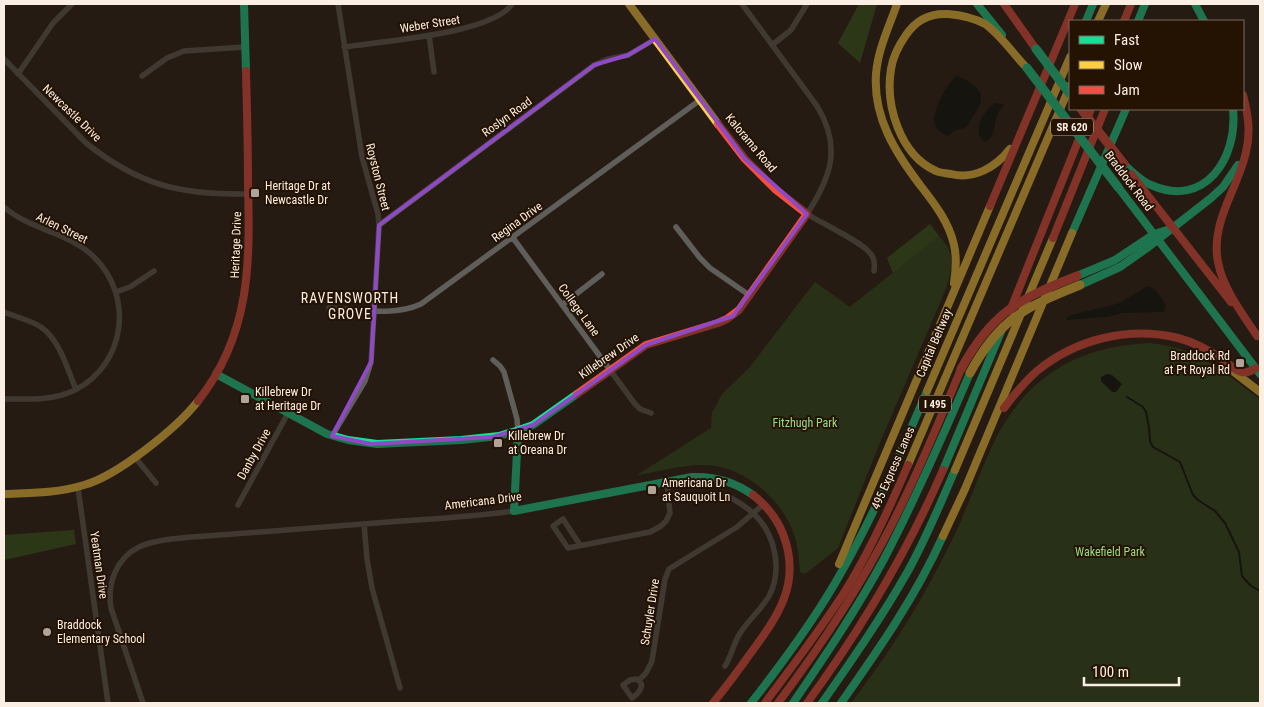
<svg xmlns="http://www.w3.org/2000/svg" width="1264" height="707" viewBox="0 0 1264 707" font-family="'Roboto Condensed',sans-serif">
<rect width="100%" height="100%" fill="#261c13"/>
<!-- green -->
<path fill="#2c491d" d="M 939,236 C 942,240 948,245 949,250 C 955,265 948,284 942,298 L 881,440 L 838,548 L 805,574 L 800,572 C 799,563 799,554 797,545 C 789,504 744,463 701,465 C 680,465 658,472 637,475 L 711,428 L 712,413 L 722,394 L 749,368 L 815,282 L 850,307 Z
M 1151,343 C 1164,345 1176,347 1189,352 C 1211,360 1240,385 1260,399 L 1260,703 L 851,703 C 891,652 926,594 954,536 C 969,505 979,473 994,442 C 1027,376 1077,346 1151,343 Z"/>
<!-- forest -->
<path fill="#335921" d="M 859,4 L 877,4 L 860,63 L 838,43 Z
M 930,224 L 939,236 L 893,273 L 887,258 Z
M 74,530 L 76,544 L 4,560 L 4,535 Z"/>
<!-- water -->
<path fill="#040c0d" d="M 957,76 C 962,77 966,80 971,83 C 992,97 976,110 967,127 L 954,131 L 948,136 C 942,134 935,129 934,122 C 933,111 947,81 957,76 Z
M 995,103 L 1003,104 L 1004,106 C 990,116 1000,136 985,142 C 970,132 984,110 995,103 Z
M 1147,286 C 1157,288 1161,298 1166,305 L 1164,312 L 1123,313 L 1106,317 L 1067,320 L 1067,317 L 1071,315 L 1120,303 Z
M 1107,374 L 1112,375 L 1122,384 L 1116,392 L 1112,392 L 1101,381 L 1101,377 Z"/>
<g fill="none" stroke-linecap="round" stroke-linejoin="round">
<!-- stream -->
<path stroke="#040c0d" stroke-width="2" d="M 1127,397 L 1143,407 L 1146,412 L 1149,427 L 1150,441 L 1153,447 L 1180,462 L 1193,495 L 1198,500 L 1215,511 L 1225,523 L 1239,552 L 1242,576 L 1251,586 L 1260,591"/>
<!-- street -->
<path stroke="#605e5a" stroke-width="5.5" d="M 742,4 L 817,106 C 842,147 831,177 807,214 C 821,223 862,242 870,253 C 875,258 875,264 874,271
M 429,35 L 434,72
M 772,45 L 791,30 L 807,4
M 344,47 C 382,41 492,34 512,4
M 4,59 L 86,143 C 140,186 181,195 249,194
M 18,74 L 53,23 L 72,4
M 142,76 L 167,58 L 184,51 L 245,47
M 4,207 C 30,230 69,232 94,257 C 134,296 126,364 75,390 C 53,401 28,399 4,399
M 379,225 L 594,65 L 608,59 L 628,55 L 655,39
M 676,227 L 700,258 L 710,268 L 749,295
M 513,238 L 635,404 L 640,409 L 651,413
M 116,292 L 130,287 L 154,271
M 562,305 L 602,274
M 329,308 C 358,309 393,317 421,304 L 700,100
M 4,312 C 16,317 30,320 41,327 C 60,340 67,369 76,389
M 493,360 L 500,366 L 504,372 L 517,419 L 518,432
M 332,436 L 365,381 L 371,362 L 379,225 L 378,214 L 362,157 L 338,4
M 134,456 L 156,483
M 78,488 L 108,703
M 238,505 L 288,413
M 364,524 L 367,559 L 372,588 L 400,688
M 580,545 L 563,519 L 553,526 L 568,548 L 650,532 L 661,526 L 666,521 L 670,513 L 667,481
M 725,666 C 731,657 733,645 739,635 C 747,621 761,610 769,596 C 783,570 775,534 754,514 C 746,506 736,501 726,495
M 636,679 C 647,684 639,693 632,698 L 623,685 L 630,680 Z
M 639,680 L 646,673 L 652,661 L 665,579 L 669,569 L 737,527 L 764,504
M 143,703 L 111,608 C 107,584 116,558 139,547 C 158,537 210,536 233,534 C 285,530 337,526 389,522 C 431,519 472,517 514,511"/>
<!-- fast -->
<path stroke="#16e098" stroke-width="8" d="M 244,4 L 246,71
M 977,4 L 1002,35
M 1195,4 L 1204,21
M 1086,21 L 1093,4
M 1138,21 L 1145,4
M 1124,164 C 1132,172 1141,181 1151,185 C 1205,209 1238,158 1233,109
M 1118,187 L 1260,374
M 1072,233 L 1126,109
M 1077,276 L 1115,260 L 1154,234 L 1167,230
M 1080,285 L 1120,267 L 1147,248 L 1211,198 L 1223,187 L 1238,165
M 216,374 L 327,434 L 348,440 L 377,444 L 461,440 L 499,436 L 516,431 L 533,425 L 577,394
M 518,432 L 514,511 L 692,477 C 715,476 735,482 753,495
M 943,470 L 1003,327
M 751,703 C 784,661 816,618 842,571 C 875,513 901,452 927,391
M 793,703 C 825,656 857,609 884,559 C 916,498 943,436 970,373
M 822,703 C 852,660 882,617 908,571 C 926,539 940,504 955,470
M 841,703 C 879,649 916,596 943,536"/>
<!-- slow -->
<path stroke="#ffcf43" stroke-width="8" d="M 629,4 L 718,124
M 897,4 C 889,27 878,49 876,74 C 873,117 895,152 920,185 C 934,203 949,222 954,245 C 957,258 956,270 954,283
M 1098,21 L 1106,4
M 1010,149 C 996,167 974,180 951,174 C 946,173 940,173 936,171 C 900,155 885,105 891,69 C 893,56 899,45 906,35 C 916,20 931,13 948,14 C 961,15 974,18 985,24 C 1001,35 1013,54 1027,68
M 1234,372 L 1260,392
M 927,391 L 1070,57
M 908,465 L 1070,86
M 955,470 L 1053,238
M 4,494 C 31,493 58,493 84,485 C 117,476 177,428 198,401
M 943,536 L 965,489 L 1072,233
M 839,564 L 990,206"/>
<!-- jam -->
<path stroke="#f24e42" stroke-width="8" d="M 1004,4 L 1036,49
M 1124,21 L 1131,4
M 1243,95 C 1248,114 1251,132 1246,152 C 1238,189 1210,222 1218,262 C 1223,289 1242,313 1257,336
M 1131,174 L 1231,302
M 990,206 L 1075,4
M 1053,238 L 1105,109
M 1010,311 L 1091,109
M 577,394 L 646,345 L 718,323 L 727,319 L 739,310 L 807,214 L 775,189 L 745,159 L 718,124
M 198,401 C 251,334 250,263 248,183 C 248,146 247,108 246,71
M 1004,408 C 1014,395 1024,382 1037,371 C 1076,339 1129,326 1178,338 C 1194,342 1212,352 1226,362 C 1231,365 1235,371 1242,372 C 1247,373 1252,371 1256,368
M 713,703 C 726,687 738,671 750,654 C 778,616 802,583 783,534 C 777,519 766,505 753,495
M 765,703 C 793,665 822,628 847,588 C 871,549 890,507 908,465
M 778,703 C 820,647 859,589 891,526 C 917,475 939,422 961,369
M 807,703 C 862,628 906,555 943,470"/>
<!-- fast-bridge -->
<path stroke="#16e098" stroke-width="9" d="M 1036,49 L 1070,94
M 1027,68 L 1118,187"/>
<!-- slow-bridge -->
<path stroke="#ffcf43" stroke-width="9" d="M 970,373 C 999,319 1025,307 1080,285"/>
<!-- jam-bridge -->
<path stroke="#f24e42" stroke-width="9" d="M 1081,109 L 1124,164
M 961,369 C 992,312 1019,299 1077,276"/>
</g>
<!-- marked area -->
<path d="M0 0H1264V707H0ZM 655,39 L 745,159 L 807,214 L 733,316 L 646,345 L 533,425 L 493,437 L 371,444 L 332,436 L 371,362 L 379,225 L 594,65 L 628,55 Z" fill="#261c13" fill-opacity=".55" fill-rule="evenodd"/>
<path fill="none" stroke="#8e49c4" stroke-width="4" stroke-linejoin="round" d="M 655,39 L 745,159 L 807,214 L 733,316 L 646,345 L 533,425 L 493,437 L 371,444 L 332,436 L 371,362 L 379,225 L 594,65 L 628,55 Z"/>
<!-- markers -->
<g fill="#b0a49a" stroke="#241203" stroke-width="2">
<rect x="250" y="188" width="10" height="10" rx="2.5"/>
<rect x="1235" y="358" width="10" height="10" rx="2.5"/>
<rect x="240" y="394" width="10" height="10" rx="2.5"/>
<rect x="493" y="438" width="10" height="10" rx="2.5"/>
<rect x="647" y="485" width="10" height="10" rx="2.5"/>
<circle cx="47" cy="632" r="5"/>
</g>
<g text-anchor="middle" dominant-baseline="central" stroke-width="4" stroke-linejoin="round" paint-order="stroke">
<!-- shield labels -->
<g fill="#241203" stroke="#baaca0" stroke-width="1">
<rect x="1051" y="118.5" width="42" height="17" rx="4"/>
<rect x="919" y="395.5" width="32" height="17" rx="4"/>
</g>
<g font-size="11" font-weight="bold" fill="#fbeee3">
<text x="1072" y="127">SR 620</text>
<text x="935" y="404">I 495</text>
</g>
<!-- street labels -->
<g font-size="12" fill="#fbeee3" stroke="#241203">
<text transform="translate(430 24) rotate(-9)">Weber Street</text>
<text transform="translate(72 113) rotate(44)">Newcastle Drive</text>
<text transform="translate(507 117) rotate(-36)">Roslyn Road</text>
<text transform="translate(751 143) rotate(50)">Kalorama Road</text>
<text transform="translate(378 177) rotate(76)">Royston Street</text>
<text transform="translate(1129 181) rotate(53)">Braddock Road</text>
<text transform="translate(517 222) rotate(-36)">Regina Drive</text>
<text transform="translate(62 228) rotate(26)">Arlen Street</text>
<text transform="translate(236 245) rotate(-88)">Heritage Drive</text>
<text transform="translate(579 310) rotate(54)">College Lane</text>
<text transform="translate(934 343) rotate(-67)">Capital Beltway</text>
<text transform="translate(609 356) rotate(-35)">Killebrew Drive</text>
<text transform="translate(254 454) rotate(-61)">Danby Drive</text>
<text transform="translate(893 468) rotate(-66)">495 Express Lanes</text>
<text transform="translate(483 501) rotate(-7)">Americana Drive</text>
<text transform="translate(99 565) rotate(82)">Yeatman Drive</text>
<text transform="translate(650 612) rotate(-81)">Schuyler Drive</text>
</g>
<!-- poi labels -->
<g font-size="12" fill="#fbeee3" stroke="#241203" text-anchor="start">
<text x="265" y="186">Heritage Dr at<tspan x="265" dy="14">Newcastle Dr</tspan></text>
<text x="1230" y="356" text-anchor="end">Braddock Rd<tspan x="1230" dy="14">at Pt Royal Rd</tspan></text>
<text x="255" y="392">Killebrew Dr<tspan x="255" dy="14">at Heritage Dr</tspan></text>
<text x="508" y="436">Killebrew Dr<tspan x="508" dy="14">at Oreana Dr</tspan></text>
<text x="662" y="483">Americana Dr<tspan x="662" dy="14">at Sauquoit Ln</tspan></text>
<text x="57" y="625">Braddock<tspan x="57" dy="14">Elementary School</tspan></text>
</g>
<!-- park labels -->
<g font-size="12" fill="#9bdc83" stroke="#241203">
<text x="805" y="423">Fitzhugh Park</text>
<text x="1110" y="552">Wakefield Park</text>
</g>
<!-- neighbourhood labels -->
<g font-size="14" letter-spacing="1" fill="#fbeee3" stroke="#241203">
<text x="350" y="298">RAVENSWORTH<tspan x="350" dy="16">GROVE</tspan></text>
</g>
</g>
<!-- border -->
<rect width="1264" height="707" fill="none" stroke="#fbeee3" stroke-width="10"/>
<!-- legend -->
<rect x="1069" y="20" width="175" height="90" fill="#241203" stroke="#7a6a5d"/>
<rect x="1079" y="36" width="25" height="8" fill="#16e098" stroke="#7a6a5d"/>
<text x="1114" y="45" font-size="15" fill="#fbeee3">Fast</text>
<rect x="1079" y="61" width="25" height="8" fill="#ffcf43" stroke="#7a6a5d"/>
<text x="1114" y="70" font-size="15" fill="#fbeee3">Slow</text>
<rect x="1079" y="86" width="25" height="8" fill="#f24e42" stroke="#7a6a5d"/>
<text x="1114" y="95" font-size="15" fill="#fbeee3">Jam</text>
<!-- scale -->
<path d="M1084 677v8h95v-8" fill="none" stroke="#fbeee3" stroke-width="2.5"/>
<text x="1092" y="677" font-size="15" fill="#fbeee3" stroke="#241203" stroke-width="4" paint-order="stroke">100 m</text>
</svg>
